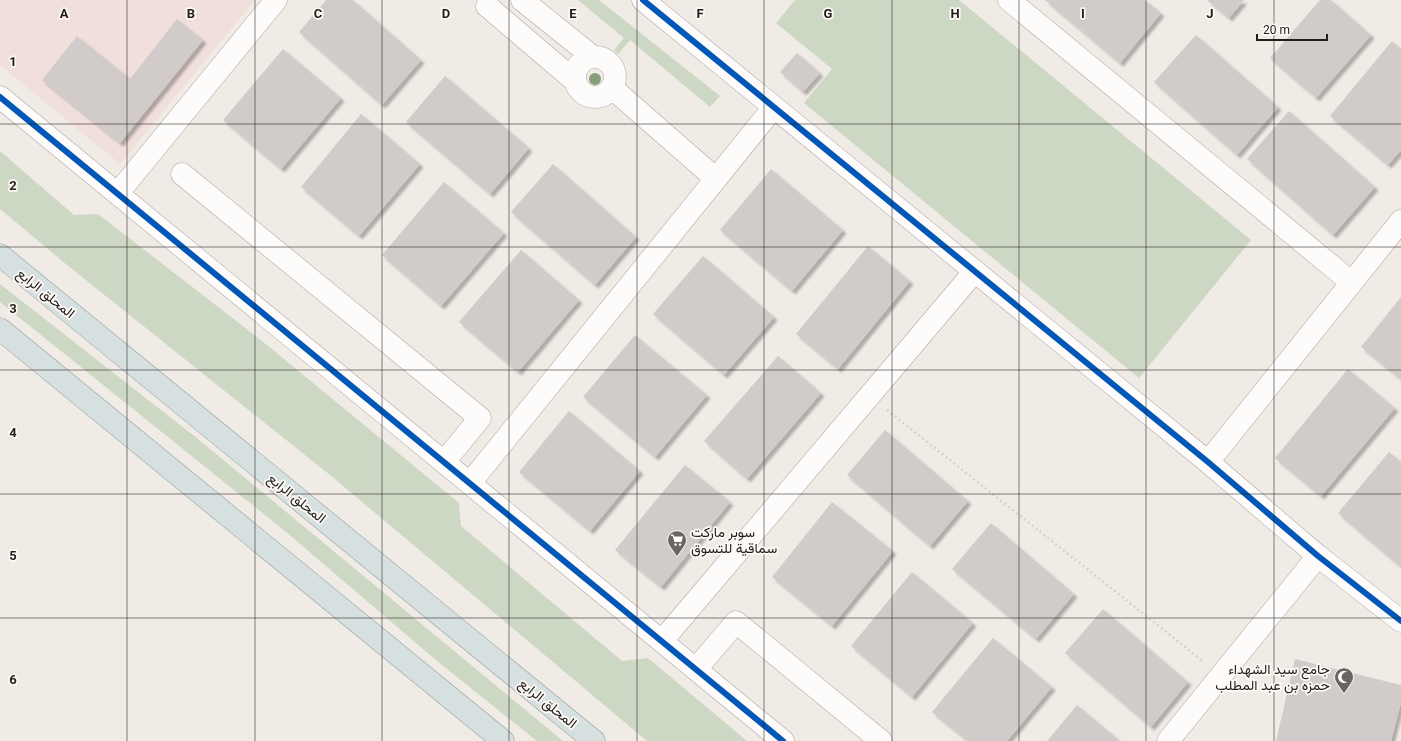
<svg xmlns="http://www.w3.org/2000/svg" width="1401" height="741" viewBox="0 0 1401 741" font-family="Roboto,Vazirmatn,sans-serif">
<defs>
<filter id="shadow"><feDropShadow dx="3.5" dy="3.5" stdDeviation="1" flood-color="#0004"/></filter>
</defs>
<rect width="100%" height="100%" fill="#f1ebe6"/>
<!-- education -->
<path fill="#f0dfda" d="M 0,0 L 255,0 L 120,164 L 0,65 Z"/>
<!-- green -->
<path fill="#ccd7c4" d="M 578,0 L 599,0 L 720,96 L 710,107 L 630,40 L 618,54 L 614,50 L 624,38 Z
M 795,0 L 959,0 L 1251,240 L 1139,378 L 804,103 L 832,69 L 776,23 Z
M 0,151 L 74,215 L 98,214 L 262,341 L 459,503 L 461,526 L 622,661 L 648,658 L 747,741 L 647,741 L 330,475 L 67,265 L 0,209 Z
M 0,284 L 198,439 L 563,741 L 537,741 L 437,661 L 285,531 L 0,302 Z"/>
<!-- building -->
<path fill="#d1cbca" filter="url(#shadow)" d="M 326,0 L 353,0 L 421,60 L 382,105 L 299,32 Z
M 1045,0 L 1145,0 L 1161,13 L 1120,63 Z
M 1207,0 L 1244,0 L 1229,18 Z
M 1320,0 L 1331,0 L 1371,35 L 1316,98 L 1270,58 Z
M 177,19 L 203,40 L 120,143 L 42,80 L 77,36 L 130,79 Z
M 1196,35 L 1278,107 L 1237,155 L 1154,82 Z
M 1392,41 L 1401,49 L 1401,150 L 1388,165 L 1330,116 Z
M 283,49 L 341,98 L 281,169 L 223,120 Z
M 797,53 L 820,73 L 803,92 L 780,72 Z
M 445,76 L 529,148 L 490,194 L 406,122 Z
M 1289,111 L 1375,187 L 1333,235 L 1247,159 Z
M 361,114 L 420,164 L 359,236 L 301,187 Z
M 553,164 L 636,237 L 595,285 L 511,212 Z
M 771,169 L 843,230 L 792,291 L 720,230 Z
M 444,182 L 504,233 L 441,306 L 382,255 Z
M 868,246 L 910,281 L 838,369 L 796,334 Z
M 521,250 L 579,300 L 518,372 L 459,322 Z
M 703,256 L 774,317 L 724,375 L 653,314 Z
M 1401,297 L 1401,379 L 1361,347 Z
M 635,335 L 707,395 L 655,457 L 583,397 Z
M 778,356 L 821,393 L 747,479 L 704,441 Z
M 1348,369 L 1395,408 L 1321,496 L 1275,458 Z
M 569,411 L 640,471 L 590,531 L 519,472 Z
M 885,430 L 968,501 L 930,546 L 847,475 Z
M 1389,452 L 1401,462 L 1401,567 L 1338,513 Z
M 685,465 L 730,502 L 661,587 L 615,550 Z
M 832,502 L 893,551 L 832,626 L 772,577 Z
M 991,523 L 1074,594 L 1036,639 L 952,569 Z
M 912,572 L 973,623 L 912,697 L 851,646 Z
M 1103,609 L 1188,682 L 1151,727 L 1065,653 Z
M 993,638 L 1052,687 L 1007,741 L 968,741 L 932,712 Z
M 1295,659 L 1401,685 L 1401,702 L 1391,741 L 1276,741 Z
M 1077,705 L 1120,741 L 1047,741 Z"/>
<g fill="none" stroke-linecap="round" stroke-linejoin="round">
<defs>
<path id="minor" d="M 522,0 L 593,57
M 643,0 L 1208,462 L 1318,556 L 1401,621
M 1009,0 L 1351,282
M 487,6 L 575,81
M575 77a20 20 0 1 1 40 0a20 20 0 1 1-40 0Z
M 612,88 L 716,179
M 0,97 L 783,741
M 182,174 L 480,418 L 444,462
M 118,193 L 276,0
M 1208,462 L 1401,221
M 470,483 L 774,107
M 662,641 L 975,271
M 696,669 L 736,622 L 881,741
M 1168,741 L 1318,556"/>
<path id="major" d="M 0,255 L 594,741
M 0,329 L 503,741"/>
</defs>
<!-- minor casing -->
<use href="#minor" stroke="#aaa5a1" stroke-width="23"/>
<!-- major casing -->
<use href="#major" stroke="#8a9a99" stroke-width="23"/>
<!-- path -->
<path stroke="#d4d2d1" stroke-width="2.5" stroke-dasharray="2 3" stroke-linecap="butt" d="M 887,410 L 1204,662"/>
<!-- minor -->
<use href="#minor" stroke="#fdfcfb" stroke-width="22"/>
<!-- major -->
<use href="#major" stroke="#d7e0e0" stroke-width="22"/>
<defs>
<path id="cycleway" d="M 643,0 L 1208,462 L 1318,556 L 1401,621
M 0,97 L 783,741"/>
</defs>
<!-- cycleway casing -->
<use href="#cycleway" stroke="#fef9f5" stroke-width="8"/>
<!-- cycleway -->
<use href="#cycleway" stroke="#0057b8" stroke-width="6"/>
</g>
<!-- trees -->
<circle fill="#869f79" cx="595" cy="79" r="6"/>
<!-- grid -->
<path fill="none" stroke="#211d1a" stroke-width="1" stroke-opacity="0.55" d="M 127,0 L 127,741M 255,0 L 255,741M 382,0 L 382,741M 509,0 L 509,741M 637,0 L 637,741M 764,0 L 764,741M 892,0 L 892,741M 1019,0 L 1019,741M 1146,0 L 1146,741M 1274,0 L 1274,741M 0,124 L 1401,124M 0,247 L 1401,247M 0,370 L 1401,370M 0,494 L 1401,494M 0,618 L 1401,618"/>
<!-- icons -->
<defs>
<symbol id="supermarket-pin" viewBox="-11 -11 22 30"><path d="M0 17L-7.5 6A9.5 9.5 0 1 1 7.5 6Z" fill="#6a6561" stroke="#fef9f5"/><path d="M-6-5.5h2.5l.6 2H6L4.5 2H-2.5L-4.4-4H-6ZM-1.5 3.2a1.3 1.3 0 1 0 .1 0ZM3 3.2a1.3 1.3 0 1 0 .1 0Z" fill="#fff"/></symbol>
<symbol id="mosque-pin" viewBox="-11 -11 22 30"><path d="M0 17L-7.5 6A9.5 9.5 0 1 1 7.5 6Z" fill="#6a6561" stroke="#fef9f5"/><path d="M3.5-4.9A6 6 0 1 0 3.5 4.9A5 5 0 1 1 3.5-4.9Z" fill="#fff"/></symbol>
</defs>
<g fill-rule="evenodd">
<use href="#supermarket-pin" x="666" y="529" width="22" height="30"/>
<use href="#mosque-pin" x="1333" y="666" width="22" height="30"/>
</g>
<g text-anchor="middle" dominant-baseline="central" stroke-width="3.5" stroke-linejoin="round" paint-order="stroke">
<!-- street labels -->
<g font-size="14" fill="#211d1a" stroke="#fef9f5">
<text transform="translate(46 293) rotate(39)">المحلق الرابع</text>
<text transform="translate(297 498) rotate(39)">المحلق الرابع</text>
<text transform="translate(548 703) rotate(39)">المحلق الرابع</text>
</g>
<!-- poi labels -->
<g font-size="14" fill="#211d1a" stroke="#fef9f5" text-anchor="start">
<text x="691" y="532">سوبر ماركت<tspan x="691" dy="16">سماقية للتسوق</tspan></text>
<text x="1330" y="669" text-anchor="end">جامع سيد الشهداء<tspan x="1330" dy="16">حمزه بن عبد المطلب</tspan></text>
</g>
</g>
<g font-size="13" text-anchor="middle" font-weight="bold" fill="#211d1a" stroke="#fef9f5" stroke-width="3.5" stroke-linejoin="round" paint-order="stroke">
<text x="64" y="18">A</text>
<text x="191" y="18">B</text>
<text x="318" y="18">C</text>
<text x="446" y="18">D</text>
<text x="573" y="18">E</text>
<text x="700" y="18">F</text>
<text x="828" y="18">G</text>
<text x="955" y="18">H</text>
<text x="1083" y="18">I</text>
<text x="1210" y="18">J</text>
<text x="13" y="66">1</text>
<text x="13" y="190">2</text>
<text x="13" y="313">3</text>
<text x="13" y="437">4</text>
<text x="13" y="560">5</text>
<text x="13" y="684">6</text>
</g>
<!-- scale -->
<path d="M1257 34v6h70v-6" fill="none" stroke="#211d1a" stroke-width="2"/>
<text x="1263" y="34" font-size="12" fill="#211d1a" stroke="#fef9f5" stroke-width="3" paint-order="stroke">20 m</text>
</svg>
